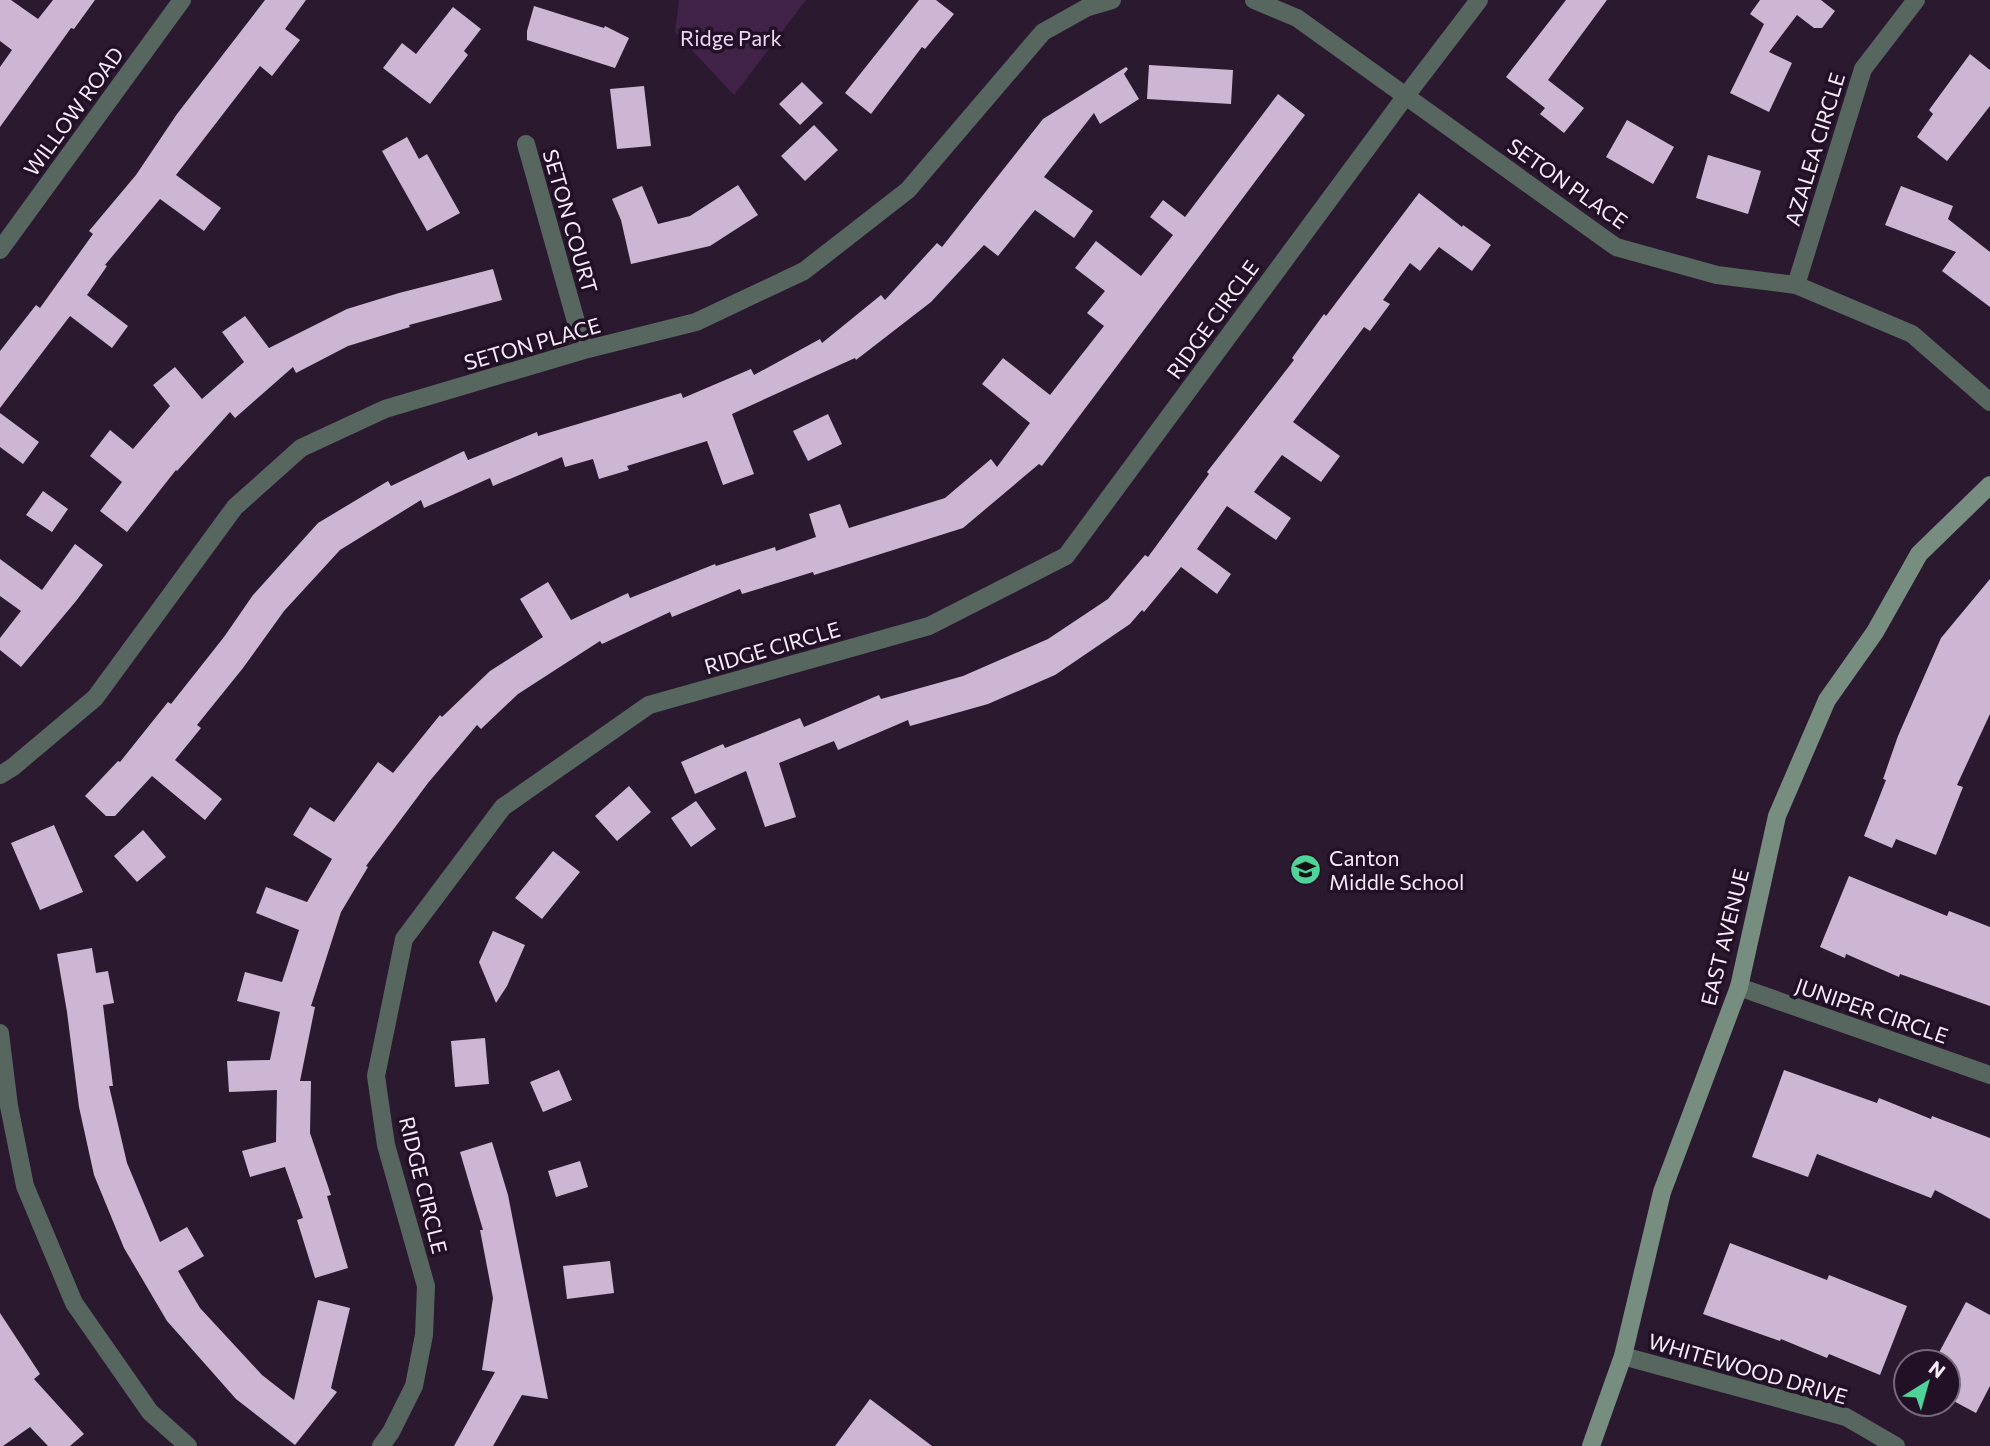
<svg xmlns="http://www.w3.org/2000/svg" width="1990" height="1446" viewBox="0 0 1990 1446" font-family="Commissioner,sans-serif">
<rect width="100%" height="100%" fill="#2b1930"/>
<!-- green -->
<path fill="#412349" d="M 679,0 L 806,0 L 734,95 L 675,32 Z"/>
<!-- building -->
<path fill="#cdb6d4" d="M 0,0 L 11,0 L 38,19 L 53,0 L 95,0 L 74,29 L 71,28 L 0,127 L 0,67 L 12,50 L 0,41 Z
M 265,0 L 306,0 L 285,29 L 300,40 L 272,76 L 260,66 L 176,175 L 221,208 L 204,231 L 160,199 L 105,265 L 107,266 L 87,295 L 128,326 L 112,348 L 70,316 L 0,408 L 0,351 L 36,305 L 40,308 L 93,234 L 89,231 L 136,175 L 177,114 Z
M 919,0 L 936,0 L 954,14 L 925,49 L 922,47 L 871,114 L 845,93 Z
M 1566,0 L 1607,0 L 1548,80 L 1584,108 L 1564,133 L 1540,114 L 1545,108 L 1506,77 Z
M 1760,0 L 1821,0 L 1835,11 L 1822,28 L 1814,28 L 1797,15 L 1769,52 L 1792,63 L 1769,112 L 1730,93 L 1764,24 L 1750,14 Z
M 534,6 L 604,28 L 605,26 L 629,38 L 615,68 L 527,40 L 527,31 Z
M 453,7 L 481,29 L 464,51 L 468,55 L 430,104 L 383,68 L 402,43 L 416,54 Z
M 1970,54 L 1990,70 L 1990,106 L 1947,161 L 1917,137 L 1933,114 L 1929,110 Z
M 1149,65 L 1233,70 L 1231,104 L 1147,99 Z
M 1126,67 L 1128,69 L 1124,74 L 1139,99 L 1100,124 L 1094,113 L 1044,177 L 1093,211 L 1074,238 L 1035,210 L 998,256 L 984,245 L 931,302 L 856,360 L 855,358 L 732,414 L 754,474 L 723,485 L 707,441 L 627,466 L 629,470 L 599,479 L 593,459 L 565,467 L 562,457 L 493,486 L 490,478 L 424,508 L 421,500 L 340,550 L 284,611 L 243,668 L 197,725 L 201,728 L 175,760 L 222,799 L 205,820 L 152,776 L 115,816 L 106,816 L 85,796 L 118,761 L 120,762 L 168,702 L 171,704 L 224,637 L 253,595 L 318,523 L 388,481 L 391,486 L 464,451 L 468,460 L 537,432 L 538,436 L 681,393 L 683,398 L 751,369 L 754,375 L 820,339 L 822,343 L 881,295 L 885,300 L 937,243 L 942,247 L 1043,119 Z
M 802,82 L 823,103 L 800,125 L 779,104 Z
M 644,86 L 651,146 L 617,149 L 610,89 Z
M 1278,94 L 1305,115 L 1042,466 L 1039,464 L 963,528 L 814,575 L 813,572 L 742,594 L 740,589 L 672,617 L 670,612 L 602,644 L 600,641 L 518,694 L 481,729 L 477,725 L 428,783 L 366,866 L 368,867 L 341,912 L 311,1006 L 315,1007 L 300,1081 L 311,1081 L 310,1133 L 331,1195 L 327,1196 L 348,1268 L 315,1278 L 297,1220 L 303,1218 L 285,1167 L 250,1177 L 242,1151 L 276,1142 L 277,1090 L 229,1092 L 227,1061 L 270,1060 L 280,1012 L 237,1001 L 245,972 L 282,982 L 299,930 L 256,913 L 266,887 L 307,902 L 332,859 L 293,835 L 310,807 L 334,822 L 378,762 L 393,773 L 440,715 L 442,717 L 490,671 L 543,637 L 520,599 L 548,582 L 571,620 L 628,593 L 630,598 L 715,564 L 716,566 L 775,547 L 776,551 L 816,537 L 809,514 L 840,504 L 849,528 L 945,498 L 991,459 L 997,467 L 1030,423 L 982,384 L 1003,358 L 1050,395 L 1104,326 L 1087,313 L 1105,291 L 1075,268 L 1096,241 L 1141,276 L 1173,235 L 1150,217 L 1163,200 L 1185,217 Z
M 1627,120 L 1674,147 L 1653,184 L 1606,157 Z
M 814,125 L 838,150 L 805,181 L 781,156 Z
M 407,137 L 419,159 L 427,154 L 460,213 L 427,231 L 382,151 Z
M 1708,155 L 1761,171 L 1748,214 L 1696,198 Z
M 738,185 L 758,215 L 710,246 L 631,264 L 621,220 L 612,199 L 642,186 L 658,224 L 690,216 Z
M 1901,186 L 1953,206 L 1948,219 L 1990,252 L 1990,307 L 1942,271 L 1956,252 L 1885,225 Z
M 1419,193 L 1462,227 L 1463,225 L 1491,245 L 1472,271 L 1439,247 L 1420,271 L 1410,263 L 1383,300 L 1390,304 L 1370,331 L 1364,327 L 1293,422 L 1340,456 L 1321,482 L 1282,455 L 1254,492 L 1291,518 L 1276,540 L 1227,506 L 1197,549 L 1231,574 L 1217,594 L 1181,567 L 1144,612 L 1142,610 L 1130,624 L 1055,675 L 988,704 L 910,726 L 908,720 L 838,750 L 834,741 L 779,763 L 796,817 L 765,827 L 746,771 L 695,794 L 681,762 L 723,744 L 725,748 L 800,718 L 804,727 L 879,695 L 881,699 L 963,676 L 1048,639 L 1108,599 L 1145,555 L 1148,557 L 1209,474 L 1207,472 L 1294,360 L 1292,358 L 1324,314 L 1326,316 Z
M 493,269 L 502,300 L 409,325 L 410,327 L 348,346 L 296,373 L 293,367 L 235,418 L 230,412 L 177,471 L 176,470 L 127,532 L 100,511 L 122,482 L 90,456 L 110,430 L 133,449 L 170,406 L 153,385 L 175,367 L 202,399 L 244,362 L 222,332 L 245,316 L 269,348 L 347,309 L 399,293 Z
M 0,413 L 39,442 L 23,464 L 0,447 Z
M 828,414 L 842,444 L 808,461 L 793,431 Z
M 43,491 L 68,509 L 52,532 L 26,515 Z
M 75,544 L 103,565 L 76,601 L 21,667 L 0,650 L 0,638 L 21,611 L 0,596 L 0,559 L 42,590 Z
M 1990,579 L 1990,714 L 1957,785 L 1963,787 L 1936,855 L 1896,839 L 1892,848 L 1864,836 L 1886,780 L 1883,779 L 1898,736 L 1941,638 Z
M 629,786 L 651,812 L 617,841 L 595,816 Z
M 696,801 L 716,829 L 691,847 L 671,818 Z
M 54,825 L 83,892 L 40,910 L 11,843 Z
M 143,830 L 166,857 L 137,882 L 114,856 Z
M 553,851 L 580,872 L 542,919 L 515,898 Z
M 1849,876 L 1947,916 L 1949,911 L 1990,927 L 1990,1006 L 1900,974 L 1899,977 L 1846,954 L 1845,958 L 1820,947 Z
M 493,931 L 525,945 L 507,986 L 496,1003 L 479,962 Z
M 92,948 L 96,973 L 108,971 L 114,1003 L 103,1005 L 113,1086 L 109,1086 L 127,1163 L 160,1242 L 187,1227 L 204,1256 L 178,1271 L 200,1308 L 262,1375 L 294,1400 L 318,1300 L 350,1308 L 331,1388 L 337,1392 L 295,1445 L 236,1399 L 167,1321 L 124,1248 L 94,1175 L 79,1107 L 67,1012 L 57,954 Z
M 485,1038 L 489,1084 L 455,1087 L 451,1041 Z
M 559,1070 L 572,1100 L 543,1112 L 530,1082 Z
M 1784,1070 L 1877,1103 L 1879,1098 L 1931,1119 L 1932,1116 L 1990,1138 L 1990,1219 L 1935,1190 L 1931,1198 L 1817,1154 L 1808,1177 L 1752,1157 Z
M 492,1142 L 508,1195 L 548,1399 L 522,1395 L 493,1446 L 454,1446 L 495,1372 L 482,1370 L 493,1298 L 480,1230 L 483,1230 L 460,1152 Z
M 580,1161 L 588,1187 L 556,1197 L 548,1171 Z
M 1730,1243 L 1827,1280 L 1829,1275 L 1907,1306 L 1880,1375 L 1829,1354 L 1827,1358 L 1781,1339 L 1780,1341 L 1703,1314 Z
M 610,1261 L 614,1293 L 567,1299 L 563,1266 Z
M 1966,1302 L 1990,1315 L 1990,1386 L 1976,1413 L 1948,1398 L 1948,1362 L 1934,1362 Z
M 0,1313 L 40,1374 L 34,1379 L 84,1434 L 70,1446 L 48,1446 L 30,1427 L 3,1446 L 0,1446 Z
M 870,1399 L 932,1446 L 835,1446 Z"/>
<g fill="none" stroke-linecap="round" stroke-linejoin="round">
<!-- street -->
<path stroke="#57665e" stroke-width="18" d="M 1254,0 L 1297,18 L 1616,247 L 1717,275 L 1796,285 L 1912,334 L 1990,402
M 526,144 L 584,350
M 0,250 L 182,0
M 1796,285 L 1863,69 L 1916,0
M 0,775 L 13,767 L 95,698 L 235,507 L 301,448 L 385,409 L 584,350 L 696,322 L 804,271 L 908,190 L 1043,32 L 1088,7 L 1112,0
M 1739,987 L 1990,1075
M 0,1033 L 9,1106 L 25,1186 L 74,1303 L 150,1412 L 188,1446
M 1623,1356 L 1846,1417 L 1896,1446
M 381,1446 L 391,1432 L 414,1386 L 424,1335 L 426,1286 L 386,1145 L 376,1076 L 404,939 L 503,807 L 649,705 L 929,626 L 1066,556 L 1405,97 L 1479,0"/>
<!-- secondary -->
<path stroke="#768d80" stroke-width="18" d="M 1591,1446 L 1623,1356 L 1662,1192 L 1739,987 L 1777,816 L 1827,700 L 1875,632 L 1919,554 L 1990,485"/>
</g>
<!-- icons -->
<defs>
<symbol id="school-disc" viewBox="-11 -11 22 22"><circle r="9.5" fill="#50d398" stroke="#211026"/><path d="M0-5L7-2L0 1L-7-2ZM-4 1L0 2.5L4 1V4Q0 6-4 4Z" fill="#111"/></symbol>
</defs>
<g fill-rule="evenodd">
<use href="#school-disc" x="1288" y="852" width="35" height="35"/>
</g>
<g text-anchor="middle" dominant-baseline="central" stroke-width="7" stroke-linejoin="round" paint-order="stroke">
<!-- park labels -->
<g font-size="21" fill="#f0daf7" stroke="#211026">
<text x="731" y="37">Ridge Park</text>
</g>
<!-- street labels -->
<g font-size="21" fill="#f9edfc" stroke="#211026">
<text transform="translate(73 111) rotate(-54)">WILLOW ROAD</text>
<text transform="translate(1814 149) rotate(-73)">AZALEA CIRCLE</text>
<text transform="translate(1568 183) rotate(35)">SETON PLACE</text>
<text transform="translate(571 221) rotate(74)">SETON COURT</text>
<text transform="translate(1212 319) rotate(-54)">RIDGE CIRCLE</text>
<text transform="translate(532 343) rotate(-16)">SETON PLACE</text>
<text transform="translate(772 647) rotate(-16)">RIDGE CIRCLE</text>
<text transform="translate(1724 937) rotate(-76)">EAST AVENUE</text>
<text transform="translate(1872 1010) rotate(19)">JUNIPER CIRCLE</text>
<text transform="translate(424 1185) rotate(76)">RIDGE CIRCLE</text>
<text transform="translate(1748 1368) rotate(16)">WHITEWOOD DRIVE</text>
</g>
<!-- poi labels -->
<g font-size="21" fill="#f9edfc" stroke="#211026" text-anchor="start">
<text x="1329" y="857">Canton<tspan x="1329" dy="24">Middle School</tspan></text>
</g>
</g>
<!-- north arrow -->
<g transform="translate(1927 1383) rotate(37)"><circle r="33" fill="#211026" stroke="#77687c" stroke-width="2"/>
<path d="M0-5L12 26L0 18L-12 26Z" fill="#50d398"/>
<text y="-10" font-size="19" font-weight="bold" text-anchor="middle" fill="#f9edfc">N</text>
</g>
</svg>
